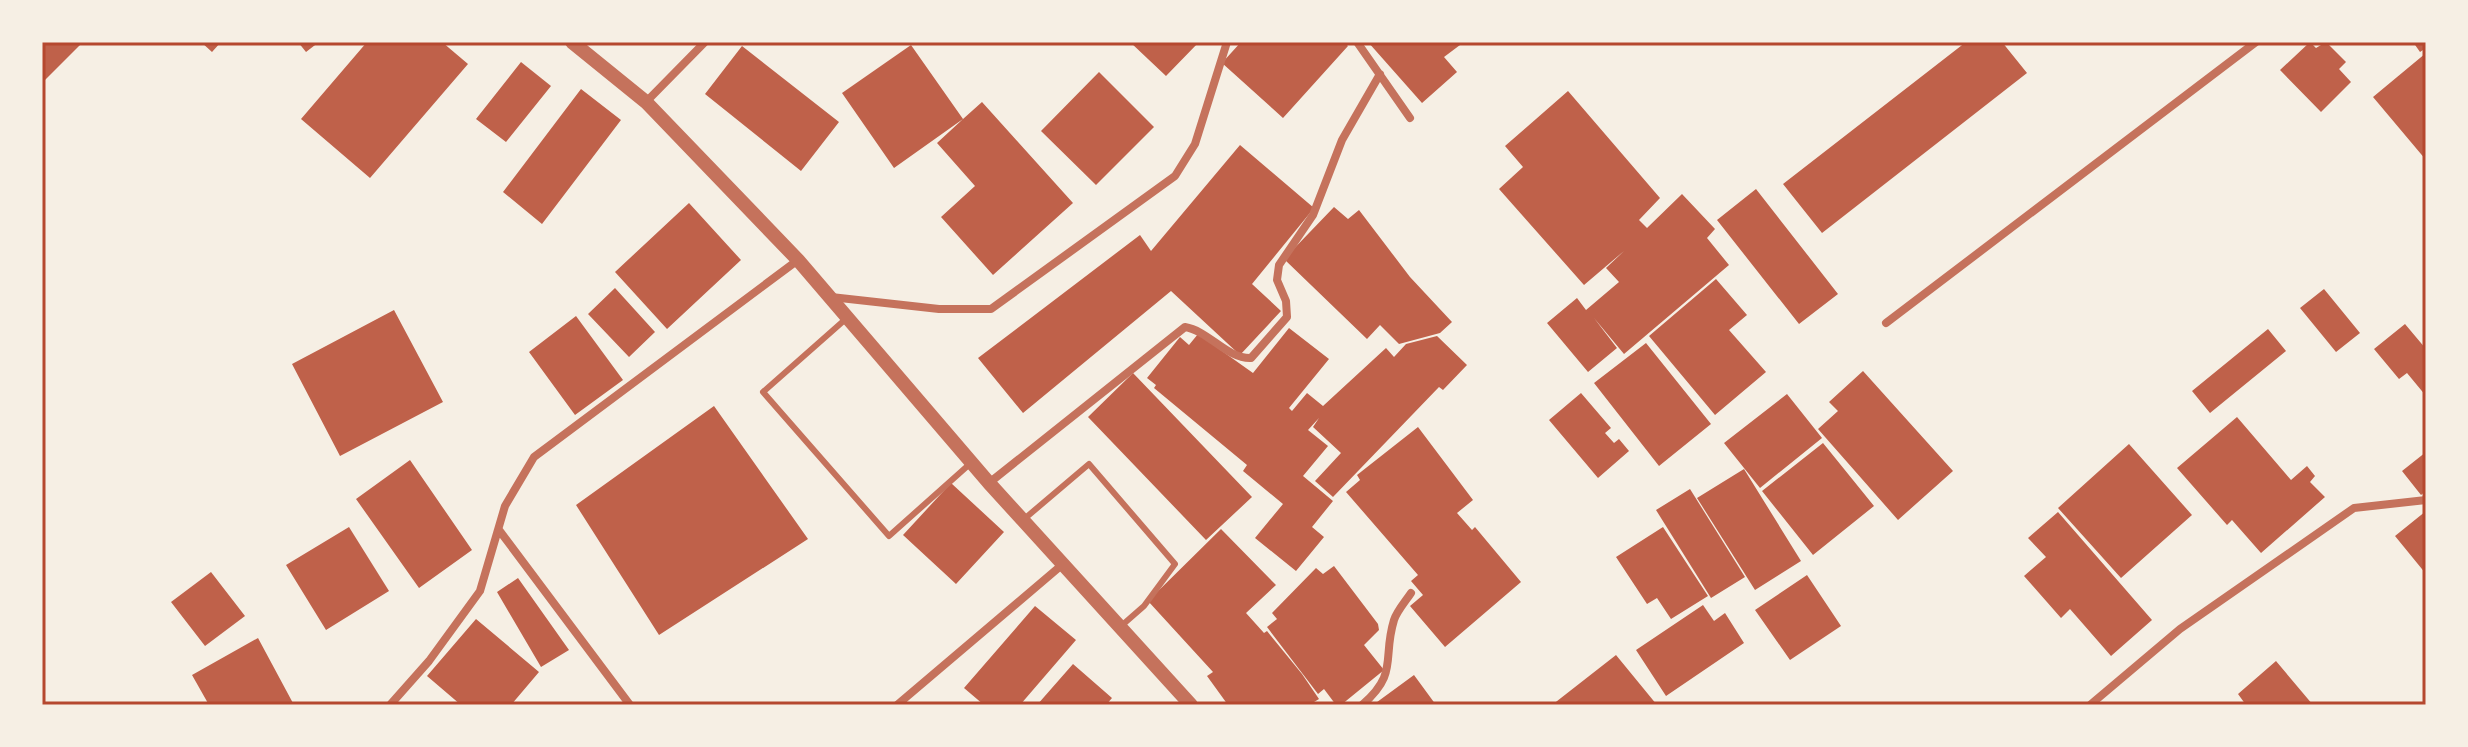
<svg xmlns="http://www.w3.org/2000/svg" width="2468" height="747" viewBox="0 0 2468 747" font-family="'PT Sans',sans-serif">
<rect width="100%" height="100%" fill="#f6efe4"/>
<!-- building -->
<path fill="#bf614a" d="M 42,42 L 83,42 L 42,83 Z
M 201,42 L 221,42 L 212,52 Z
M 298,42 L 319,42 L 306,52 Z
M 367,42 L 442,42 L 468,64 L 370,178 L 301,119 Z
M 1130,42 L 1199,42 L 1166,76 Z
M 1241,42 L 1344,42 L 1348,46 L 1283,118 L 1222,63 Z
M 1368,42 L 1464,42 L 1444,57 L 1457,72 L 1422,103 Z
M 1966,42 L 2002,42 L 2027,73 L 1822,233 L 1783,184 Z
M 2310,42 L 2316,48 L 2326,42 L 2346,62 L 2339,69 L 2351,82 L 2321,112 L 2280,70 Z
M 2413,42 L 2426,42 L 2426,48 L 2420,52 Z
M 911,45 L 963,119 L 982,102 L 1073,203 L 993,275 L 941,217 L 975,186 L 937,143 L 963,119 L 894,168 L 842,93 Z
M 742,46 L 839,122 L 801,171 L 705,94 Z
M 2426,53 L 2426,160 L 2373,97 Z
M 521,62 L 551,86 L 506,142 L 476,119 Z
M 1099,72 L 1154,127 L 1096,185 L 1041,131 Z
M 581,89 L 621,120 L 542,224 L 503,192 Z
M 1568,91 L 1660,198 L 1639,220 L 1647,228 L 1682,194 L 1715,229 L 1707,238 L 1729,265 L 1624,354 L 1594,318 L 1617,348 L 1588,372 L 1547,323 L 1577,298 L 1586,310 L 1619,282 L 1606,268 L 1624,251 L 1584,285 L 1499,189 L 1523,167 L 1505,146 Z
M 1240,145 L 1314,208 L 1252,284 L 1281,311 L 1240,355 L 1171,291 L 1023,413 L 978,358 L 1140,235 L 1151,251 Z
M 1756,189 L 1838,294 L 1799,324 L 1717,220 Z
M 689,203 L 741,260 L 667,329 L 615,272 Z
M 1334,207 L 1348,219 L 1359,210 L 1410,277 L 1452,322 L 1440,333 L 1399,344 L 1380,325 L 1367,339 L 1284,259 Z
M 1716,279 L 1747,315 L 1729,330 L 1766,372 L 1715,415 L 1649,336 Z
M 615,288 L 655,332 L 629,357 L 588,314 Z
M 2324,289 L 2360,333 L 2336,352 L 2300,308 Z
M 394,310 L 443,402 L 340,456 L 292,364 Z
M 576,316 L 623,380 L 575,415 L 529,352 Z
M 2405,324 L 2426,349 L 2426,396 L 2407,373 L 2399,379 L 2374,349 Z
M 1289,328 L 1329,359 L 1289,408 L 1292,411 L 1307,393 L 1323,406 L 1386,348 L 1394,357 L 1406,344 L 1437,336 L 1467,365 L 1443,390 L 1439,387 L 1333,497 L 1315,481 L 1341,453 L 1313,427 L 1319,418 L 1308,430 L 1328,446 L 1303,476 L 1333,501 L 1312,527 L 1324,537 L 1296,571 L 1255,538 L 1283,504 L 1243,471 L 1247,465 L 1154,388 L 1156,385 L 1147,378 L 1180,337 L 1189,345 L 1198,334 L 1253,373 Z
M 2268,329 L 2286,351 L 2210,413 L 2192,391 Z
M 1646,343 L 1711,424 L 1659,466 L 1594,383 Z
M 1863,371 L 1953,471 L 1898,520 L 1818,429 L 1838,411 L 1829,402 Z
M 1133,373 L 1252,497 L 1206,540 L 1088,417 Z
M 1581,393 L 1611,428 L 1605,433 L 1614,443 L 1619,439 L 1629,451 L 1598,478 L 1549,420 Z
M 1787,394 L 1822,438 L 1760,488 L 1724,443 Z
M 714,406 L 808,539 L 659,635 L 576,505 Z
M 2237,417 L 2291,480 L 2307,466 L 2315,476 L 2310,482 L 2325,497 L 2261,553 L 2232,520 L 2227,525 L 2177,468 Z
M 1418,427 L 1473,500 L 1457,513 L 1472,530 L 1475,527 L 1521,582 L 1445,647 L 1410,606 L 1423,595 L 1411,581 L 1418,575 L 1346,492 L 1360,480 L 1357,475 Z
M 1823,443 L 1874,506 L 1813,555 L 1762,491 Z
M 2129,444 L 2192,515 L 2121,578 L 2058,508 Z
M 2426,452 L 2426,491 L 2421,495 L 2402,471 Z
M 410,460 L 472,550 L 419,588 L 356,499 Z
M 1744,469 L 1801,561 L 1755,590 L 1697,498 Z
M 951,483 L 1004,532 L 956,584 L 903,535 Z
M 1690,489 L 1745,577 L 1711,598 L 1656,510 Z
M 2426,511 L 2426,574 L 2395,536 Z
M 2058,512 L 2152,620 L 2111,656 L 2070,609 L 2061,618 L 2024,576 L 2046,557 L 2028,538 Z
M 349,527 L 389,591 L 326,630 L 286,565 Z
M 1663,527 L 1708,596 L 1671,619 L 1657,598 L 1647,604 L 1616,557 Z
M 1221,529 L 1276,585 L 1246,613 L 1264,633 L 1267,631 L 1302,674 L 1319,699 L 1314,702 L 1317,705 L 1228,705 L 1207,676 L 1213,672 L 1148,601 Z
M 1334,566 L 1378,624 L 1379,630 L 1364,645 L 1384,670 L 1341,705 L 1336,705 L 1324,689 L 1318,694 L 1267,627 L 1277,619 L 1272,613 L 1316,568 L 1323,574 Z
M 211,572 L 245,616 L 205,646 L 171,602 Z
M 1807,575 L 1841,626 L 1790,660 L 1755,610 Z
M 518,578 L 569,650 L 541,667 L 497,592 Z
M 1703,605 L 1714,621 L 1725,613 L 1744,643 L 1666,696 L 1636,650 Z
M 1035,606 L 1076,640 L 1020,705 L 984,705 L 964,688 Z
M 476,619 L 539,672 L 511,705 L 461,705 L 427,676 Z
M 258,638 L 294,705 L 209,705 L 192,675 Z
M 1616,655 L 1657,705 L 1552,705 Z
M 2276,661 L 2313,705 L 2246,705 L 2238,694 Z
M 1073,664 L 1112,698 L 1106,705 L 1037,705 Z
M 1414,675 L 1436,705 L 1373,705 Z"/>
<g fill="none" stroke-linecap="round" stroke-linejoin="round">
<!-- service -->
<path stroke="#c5725c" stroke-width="6" d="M 848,317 L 763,392 L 889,536 L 972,462
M 1023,520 L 1089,464 L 1175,564 L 1144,606 L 1120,627"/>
<!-- minor -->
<path stroke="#c5725c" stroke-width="8" d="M 1357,42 L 1410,118
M 646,102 L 705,42
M 831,297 L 939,309 L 991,309 L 1175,176 L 1195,144 L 1227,42
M 1886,323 L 2256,42
M 989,483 L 1185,327 C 1209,331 1227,359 1251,358 L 1287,317 L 1286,301 L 1277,280 L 1279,265 L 1313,215 L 1342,140 L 1380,74
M 499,530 L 630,705
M 390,705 L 429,661 L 480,591 L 505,506 L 534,457 L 798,260
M 897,705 L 1063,564
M 1362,705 C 1399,673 1382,659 1394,620 C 1397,611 1405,602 1411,593
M 2090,705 L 2180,629 L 2354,508 L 2426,500"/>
<!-- tertiary -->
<path stroke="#c5725c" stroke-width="14" d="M 572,42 L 646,102 L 798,260 L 989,483 L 1191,705"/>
</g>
<!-- border -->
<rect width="2468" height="747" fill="none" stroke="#f6efe4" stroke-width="88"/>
<rect x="44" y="44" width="2380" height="659" fill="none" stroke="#b5482f" stroke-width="3"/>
</svg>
